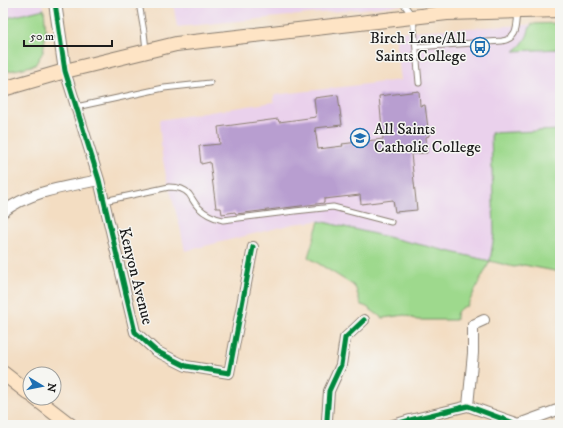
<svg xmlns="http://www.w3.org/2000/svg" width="563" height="428" viewBox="0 0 563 428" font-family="'IM FELL DW Pica',serif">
<rect width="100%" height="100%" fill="#f6f6f2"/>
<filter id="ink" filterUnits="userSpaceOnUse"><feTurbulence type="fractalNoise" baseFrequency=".025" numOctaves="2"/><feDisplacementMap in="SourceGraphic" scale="8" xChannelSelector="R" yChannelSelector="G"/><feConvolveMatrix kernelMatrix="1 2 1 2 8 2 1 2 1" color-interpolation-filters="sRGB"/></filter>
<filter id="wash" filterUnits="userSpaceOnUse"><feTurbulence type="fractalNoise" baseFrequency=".012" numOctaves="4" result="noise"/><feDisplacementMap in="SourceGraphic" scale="16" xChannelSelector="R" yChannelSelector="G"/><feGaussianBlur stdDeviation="0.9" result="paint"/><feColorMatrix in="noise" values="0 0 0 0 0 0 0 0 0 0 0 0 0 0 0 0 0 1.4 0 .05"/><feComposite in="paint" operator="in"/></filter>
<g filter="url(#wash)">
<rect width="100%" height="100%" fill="#f3ddc2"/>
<!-- built -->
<path fill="#ead1ec" d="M 3,3 L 43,3 L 44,9 L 3,19 Z
M 173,3 L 422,3 L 177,27 Z
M 560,23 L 560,272 L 524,264 L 514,267 L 319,221 L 293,224 L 185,251 L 180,227 L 166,176 L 162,155 L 159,120 L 274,102 L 274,95 L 401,80 L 395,32 Z"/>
<!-- green -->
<path fill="#9ed98d" stroke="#5d7a54" d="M 44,9 L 46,32 L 43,52 L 35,65 L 19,69 L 3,72 L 3,19 Z
M 560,23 L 560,49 L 514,51 C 520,47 524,42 527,36 C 529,31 529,27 532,24 Z
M 560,130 L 560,272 L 524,265 L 514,267 L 490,261 L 467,306 C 460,307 455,312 456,320 L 417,320 L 405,315 L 383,318 C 380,315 377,315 374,312 C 369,309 367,306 361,305 L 356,289 L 353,285 L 308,257 L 319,221 L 490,261 L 494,235 L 491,133 Z"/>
<g id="blocks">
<!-- building -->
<path fill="#b89ed0" d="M 419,91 L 420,106 L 425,105 L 429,136 L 426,137 L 427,153 L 411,154 L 417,210 L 395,212 L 393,200 L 361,204 L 360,195 L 324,199 L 324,203 L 236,214 L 235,212 L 222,214 L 221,208 L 216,208 L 210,162 L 201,164 L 199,146 L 220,144 L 218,127 L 278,119 L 279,122 L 316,117 L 314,98 L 338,95 L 342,125 L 315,128 L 318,149 L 343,146 L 342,144 L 383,139 L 379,96 Z"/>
</g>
</g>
<g filter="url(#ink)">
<use href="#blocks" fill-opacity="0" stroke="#887c6f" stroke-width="1"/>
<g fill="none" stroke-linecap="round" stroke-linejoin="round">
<defs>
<path id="service" d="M 139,3 L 144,32 L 146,50
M 403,3 L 413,17 L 419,83
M 416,47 L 502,41 C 519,38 516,26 518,12
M 76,107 L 164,88 L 210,83
M 104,201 L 169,187 C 176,187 184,188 189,194 C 192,198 194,203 198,207 C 205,214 213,218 223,220 L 295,211 L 333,207 L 391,222"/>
<path id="minor" d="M 65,71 L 99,180 L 135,332 L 156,351 L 186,366 L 229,373 L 253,247
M 3,212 C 30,191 66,187 99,180
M 468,406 L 473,353 L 473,325 L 484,320
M 519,424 L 560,409
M 328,425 L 327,419 L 329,391 L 341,365 L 345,338 L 364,320
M 393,425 L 410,420 L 468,406 L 519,424"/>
<path id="tertiary" d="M 55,3 L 65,71"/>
<path id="secondary" d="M 3,89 L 65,71 L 176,44 L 447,13 L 560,10
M 3,373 L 30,394
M 35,398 L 70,425"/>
</defs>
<!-- service casing -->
<use href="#service" stroke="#887c6f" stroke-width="7"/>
<!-- minor casing -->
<use href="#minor" stroke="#887c6f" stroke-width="12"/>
<!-- tertiary casing -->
<use href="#tertiary" stroke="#887c6f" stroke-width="14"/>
<!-- secondary casing -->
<use href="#secondary" stroke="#887c6f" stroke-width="16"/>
<!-- service -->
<use href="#service" stroke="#fff" stroke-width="5"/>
<!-- minor -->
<use href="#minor" stroke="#fff" stroke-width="10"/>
<!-- tertiary -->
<use href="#tertiary" stroke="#fff" stroke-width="12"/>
<!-- secondary -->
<use href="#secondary" stroke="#fee4c5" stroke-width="14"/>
<defs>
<path id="cycleway" d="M 55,3 L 65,71 L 99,180 L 135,332 L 156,351 L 186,366 L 229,373 L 253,247
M 328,425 L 327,419 L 329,391 L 341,365 L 345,338 L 364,320
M 393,425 L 410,420 L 468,406 L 519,425"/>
</defs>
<!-- cycleway casing -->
<use href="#cycleway" stroke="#f6f6f2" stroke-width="8"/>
<!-- cycleway -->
<use href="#cycleway" stroke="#00873e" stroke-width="5"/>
</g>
</g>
<!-- icons -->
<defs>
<symbol id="bus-ring" viewBox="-11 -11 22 22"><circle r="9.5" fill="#f6f6f2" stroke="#1f6fb2" stroke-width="1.5"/><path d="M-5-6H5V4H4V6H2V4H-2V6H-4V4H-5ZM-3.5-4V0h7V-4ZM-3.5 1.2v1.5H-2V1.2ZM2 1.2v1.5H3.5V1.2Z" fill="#1f6fb2"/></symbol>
<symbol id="school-ring" viewBox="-11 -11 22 22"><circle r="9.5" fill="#f6f6f2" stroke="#1f6fb2" stroke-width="1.5"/><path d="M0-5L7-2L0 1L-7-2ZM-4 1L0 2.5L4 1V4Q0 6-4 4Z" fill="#1f6fb2"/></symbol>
</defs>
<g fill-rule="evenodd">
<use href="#bus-ring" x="469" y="36" width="22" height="22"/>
<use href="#school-ring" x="349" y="127" width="22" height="22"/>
</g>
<g text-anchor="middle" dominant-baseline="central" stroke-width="3" stroke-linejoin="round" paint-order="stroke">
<!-- poi labels -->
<g font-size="16" fill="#1c1c1c" stroke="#f6f6f2" text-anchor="end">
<text x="466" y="38">Birch Lane/All<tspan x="466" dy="18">Saints College</tspan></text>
<text x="374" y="129" text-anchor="start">All Saints<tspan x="374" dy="18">Catholic College</tspan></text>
</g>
<!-- street labels -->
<g font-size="16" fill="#1c1c1c" stroke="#f6f6f2">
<text transform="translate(136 276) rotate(76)">Kenyon Avenue</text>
</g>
</g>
<!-- margin -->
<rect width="563" height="428" fill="none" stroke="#f6f6f2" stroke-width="16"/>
<!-- north arrow -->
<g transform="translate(42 386) rotate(100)"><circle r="19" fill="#f6f6f2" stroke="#9f9f9c"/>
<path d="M0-3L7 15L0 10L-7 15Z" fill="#1f6fb2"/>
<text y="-6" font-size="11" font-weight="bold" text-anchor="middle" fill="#1c1c1c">N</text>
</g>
<!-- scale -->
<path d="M24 40v6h88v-6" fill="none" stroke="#1c1c1c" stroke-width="2"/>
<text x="30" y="40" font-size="12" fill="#1c1c1c" stroke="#f6f6f2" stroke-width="3" paint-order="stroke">50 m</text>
</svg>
